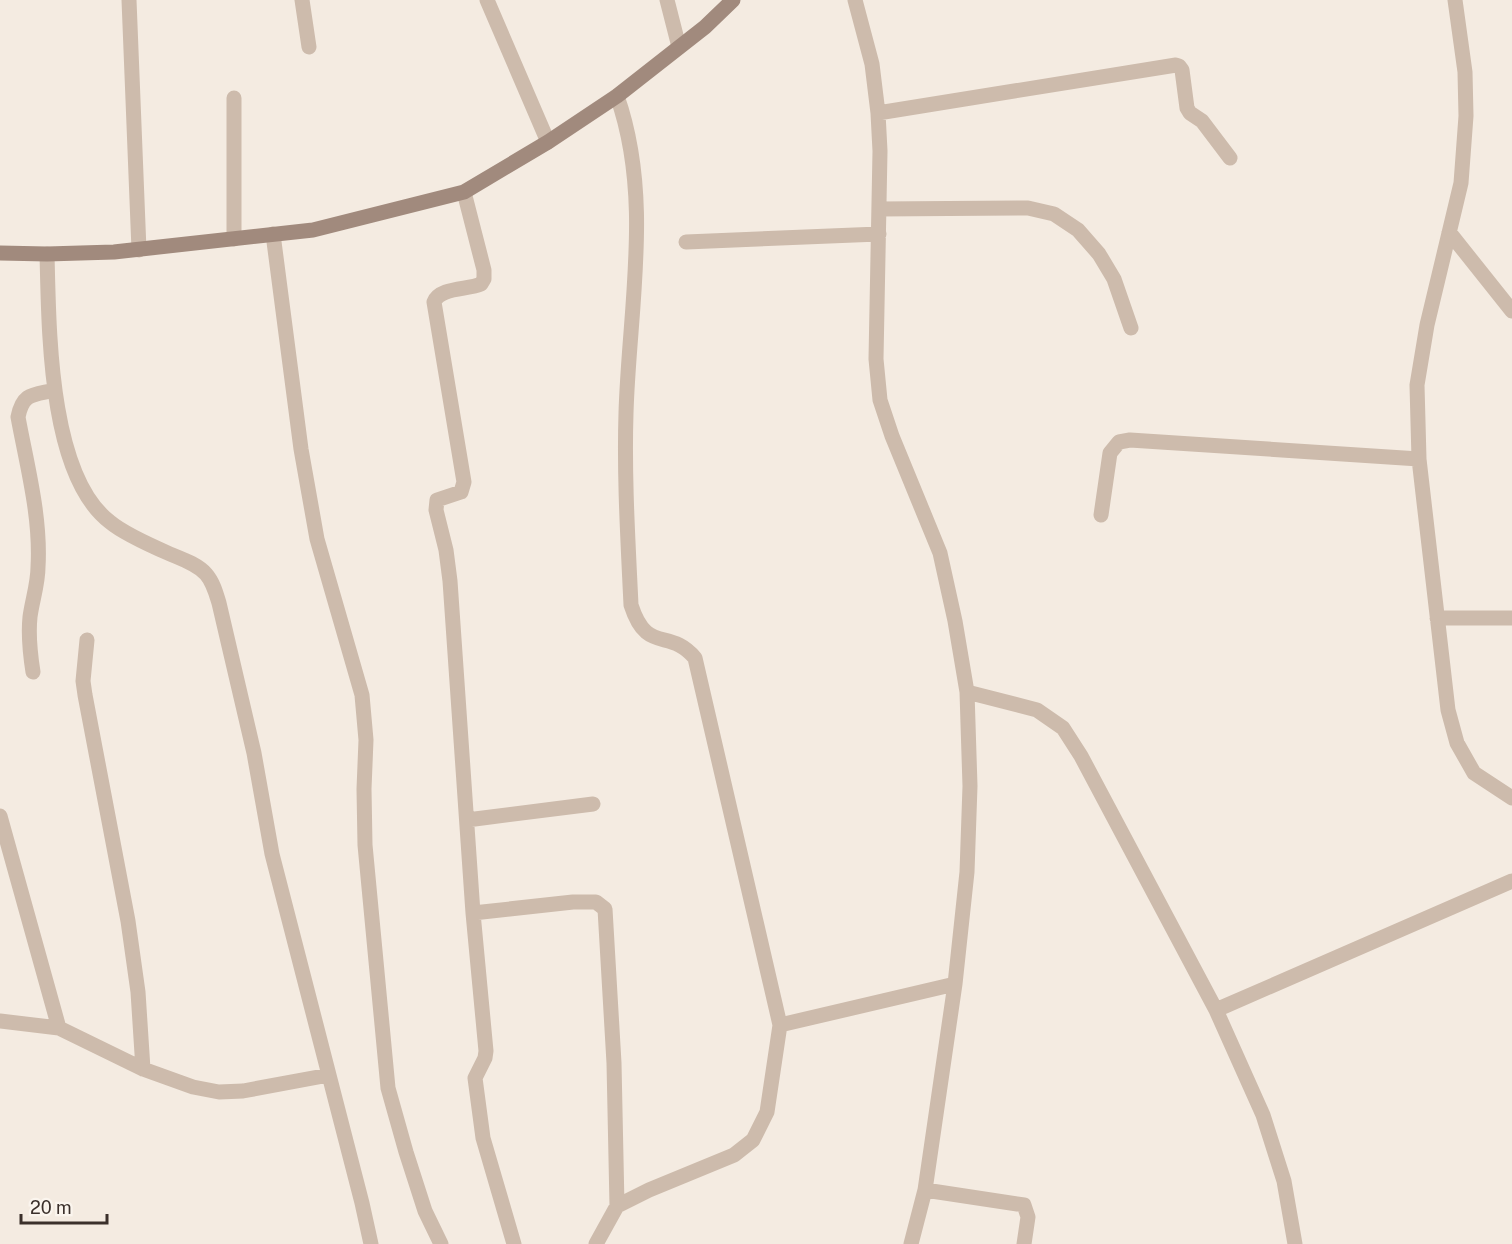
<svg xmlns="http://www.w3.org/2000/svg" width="1512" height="1244" viewBox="0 0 1512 1244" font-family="'Public Sans',sans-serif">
<rect width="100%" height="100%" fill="#f4ebe1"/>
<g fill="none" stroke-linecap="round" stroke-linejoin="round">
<!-- street -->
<path stroke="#cdbbac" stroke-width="15" d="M 129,0 L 139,250
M 302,0 L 309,47
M 487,0 L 548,142
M 667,0 L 679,47
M 855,0 L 872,64 L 878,113 L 880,151 L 876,359 L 880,400 L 892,436 L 940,553 L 955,621 L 967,692 L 970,786 L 967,872 L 955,984 L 925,1190 L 911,1244
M 1455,0 L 1465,72 L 1466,116 L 1461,183 L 1427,325 L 1417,385 L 1419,459 L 1448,710 L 1457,743 L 1474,773 L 1512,798
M 234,98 L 234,239
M 878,113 L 1176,65 L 1179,66 L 1182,70 L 1187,108 L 1190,113 L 1202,121 L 1230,158
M 464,192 L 484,270 L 484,279 L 481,284 C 468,290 440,287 434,302 L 464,482 L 461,492 L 437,500 L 436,510 L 446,550 L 450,581 L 473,913 L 486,1051 L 485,1058 L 475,1078 L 483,1138 L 514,1244
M 879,209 L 1028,208 L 1054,214 L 1078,230 L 1099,254 L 1114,279 L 1131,328
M 1449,232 L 1512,311
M 273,234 L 301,449 L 317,539 L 362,695 L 366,740 L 364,789 L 365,845 L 388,1088 L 406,1152 L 425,1211 L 441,1244
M 686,242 L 879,234
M 47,254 C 49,326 48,475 110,522 C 123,533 154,547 170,554 C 182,559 197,564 206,574 C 213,582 216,593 219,603 L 254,753 L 272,854 L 362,1203 L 371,1244
M 1101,515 L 1110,453 L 1119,442 L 1130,440 L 1419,459
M 1437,618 L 1512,618
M 87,640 L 83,681 L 85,695 L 128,921 L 138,992 L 143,1069
M 33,672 C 30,653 28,636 30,617 C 32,601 38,584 38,567 C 41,517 27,466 18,417 C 23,392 34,395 55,390
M 967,692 L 1037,710 L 1063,728 L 1081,756 L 1216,1010 L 1263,1115 L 1284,1181 L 1295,1244
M 0,816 L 59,1028
M 467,820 L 593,804
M 473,913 L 573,902 L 596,902 L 605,909 L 614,1063 L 617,1206
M 1216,1010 L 1512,881
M 0,1021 L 59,1028 L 143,1069 L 193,1087 L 219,1092 L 243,1091 L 329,1075
M 780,1025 L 955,984
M 925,1190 L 1024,1205 L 1028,1217 L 1024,1244
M 596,1244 L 617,1206 L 649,1190 L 734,1155 L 753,1140 L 767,1112 L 780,1025 L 695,658 C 669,627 647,655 631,605 C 628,541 624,477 626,413 C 629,308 653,198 617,96"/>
<!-- secondary -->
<path stroke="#a18a7d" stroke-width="15" d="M 0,253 L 47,254 L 114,252 L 313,230 L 464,192 L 548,142 L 617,96 L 705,27 L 733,0"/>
</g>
<!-- scale -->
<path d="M21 1214v9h86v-9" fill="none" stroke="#3b302b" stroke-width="3"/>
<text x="30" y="1214" font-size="18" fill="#3b302b" stroke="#fbf5ee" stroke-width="4.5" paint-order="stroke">20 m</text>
</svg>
